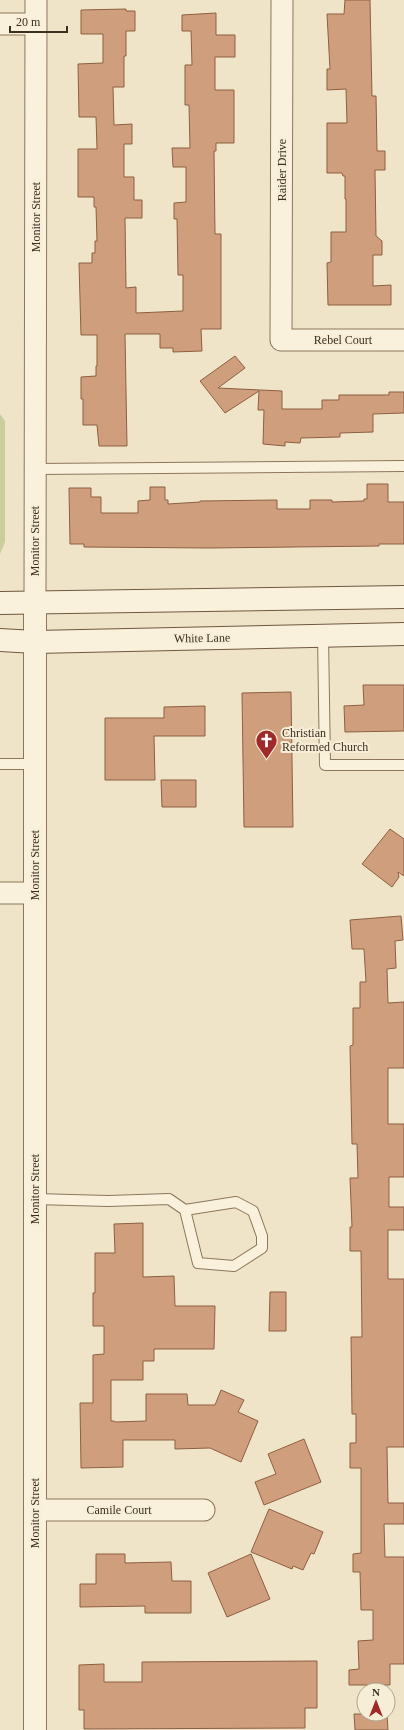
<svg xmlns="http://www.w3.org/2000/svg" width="404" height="1730" viewBox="0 0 404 1730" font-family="'Times New Roman',serif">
<rect width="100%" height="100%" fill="#f0e4c8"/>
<!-- green -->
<path fill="#c9cf9b" d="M 0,414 L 5,421 L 5,542 L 0,554 Z"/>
<!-- building -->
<path fill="#cf9f7d" stroke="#8d5f41" d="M 345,0 L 370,0 L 372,96 L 376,96 L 377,151 L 385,151 L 385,170 L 375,170 L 376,236 L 382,241 L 382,255 L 373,255 L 373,286 L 391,285 L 391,305 L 328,305 L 327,263 L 331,262 L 331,232 L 346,232 L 346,199 L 345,199 L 345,176 L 343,176 L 342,173 L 327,173 L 327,123 L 347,123 L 346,89 L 327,90 L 327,69 L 330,69 L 327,14 L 344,14 Z
M 126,9 L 126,11 L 135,11 L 135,31 L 126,31 L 126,56 L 124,56 L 124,87 L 113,87 L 114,125 L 132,124 L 132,144 L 124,144 L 124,177 L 134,177 L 134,200 L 142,200 L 142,218 L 125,218 L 126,288 L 136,287 L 136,313 L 183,311 L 183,275 L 178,275 L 177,219 L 174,219 L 174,203 L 186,202 L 186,167 L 173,167 L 172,148 L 190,148 L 189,105 L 185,105 L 185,65 L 192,65 L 191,31 L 182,31 L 182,15 L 216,13 L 216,35 L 235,35 L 235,57 L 215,57 L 215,90 L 234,90 L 234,143 L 216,143 L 216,151 L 214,151 L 215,234 L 221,234 L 221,329 L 201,329 L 202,351 L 173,352 L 173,348 L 160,348 L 160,334 L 125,334 L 127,446 L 99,446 L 97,425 L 83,425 L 83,399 L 81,399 L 81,377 L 96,376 L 96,366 L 97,366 L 97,335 L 81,335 L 79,263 L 92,263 L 92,253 L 95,253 L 95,241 L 97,241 L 96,207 L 94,207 L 94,197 L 78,197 L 78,149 L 97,149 L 96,117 L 79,117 L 78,64 L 103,63 L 103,34 L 81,34 L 81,10 Z
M 235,356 L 245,368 L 218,388 L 282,391 L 282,409 L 322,409 L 322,400 L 339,400 L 339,395 L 389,395 L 389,392 L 404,392 L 404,413 L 373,414 L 373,432 L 340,433 L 340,437 L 301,438 L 300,443 L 285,442 L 285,446 L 263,444 L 264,410 L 258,410 L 259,391 L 225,413 L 200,381 Z
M 367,484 L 388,484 L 388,502 L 404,502 L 404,544 L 379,544 L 379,546 L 210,548 L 84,547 L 84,544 L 70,544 L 69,488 L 91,488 L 91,497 L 101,497 L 101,513 L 138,513 L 138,501 L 150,500 L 150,487 L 165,487 L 165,500 L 168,500 L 168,504 L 200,502 L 200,501 L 277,500 L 277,509 L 310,509 L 310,500 L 332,500 L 332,502 L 364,501 L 364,499 L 367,499 Z
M 363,685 L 404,685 L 404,731 L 345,732 L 344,706 L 364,705 Z
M 291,692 L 293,827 L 244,827 L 242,693 Z
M 205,706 L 205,736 L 154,736 L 155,780 L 105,780 L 105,718 L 164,718 L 164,707 Z
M 161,780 L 196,780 L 196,807 L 162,807 Z
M 390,829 L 404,839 L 404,876 L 398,872 L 399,877 L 392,887 L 362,864 Z
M 401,916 L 403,940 L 395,941 L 396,968 L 387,969 L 388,1003 L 404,1002 L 404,1068 L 388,1068 L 388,1124 L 404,1124 L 404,1177 L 389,1177 L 389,1207 L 404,1207 L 404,1230 L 388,1230 L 388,1279 L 404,1279 L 404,1447 L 387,1447 L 388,1503 L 404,1503 L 404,1524 L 384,1524 L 385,1557 L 404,1557 L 404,1664 L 390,1664 L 390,1685 L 349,1685 L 349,1670 L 359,1669 L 358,1641 L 373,1640 L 373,1610 L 361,1610 L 360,1572 L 353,1572 L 353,1554 L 361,1553 L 361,1468 L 350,1468 L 350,1443 L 356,1443 L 356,1414 L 352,1414 L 351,1337 L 362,1337 L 361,1251 L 350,1251 L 350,1227 L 352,1227 L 350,1178 L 358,1178 L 357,1144 L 352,1144 L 350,1046 L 353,1045 L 353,1008 L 360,1008 L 360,982 L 366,982 L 364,949 L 352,949 L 350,920 Z
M 143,1223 L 143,1277 L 174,1276 L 175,1306 L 215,1306 L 214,1349 L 154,1349 L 154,1361 L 143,1361 L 143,1380 L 111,1380 L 111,1421 L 114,1421 L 115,1422 L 146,1421 L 146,1394 L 187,1394 L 188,1405 L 215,1405 L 221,1390 L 244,1400 L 238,1412 L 258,1421 L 241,1462 L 210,1448 L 175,1449 L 175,1440 L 123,1440 L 123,1467 L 81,1468 L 80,1403 L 93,1403 L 93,1355 L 104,1354 L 104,1326 L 93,1326 L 93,1293 L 95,1293 L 95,1253 L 115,1253 L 114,1224 Z
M 270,1292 L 286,1292 L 286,1331 L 269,1331 Z
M 304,1439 L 321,1482 L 264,1505 L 255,1482 L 276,1474 L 268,1454 Z
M 269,1509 L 323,1532 L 314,1554 L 311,1553 L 303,1570 L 293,1566 L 292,1569 L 251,1552 Z
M 96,1554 L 125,1554 L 125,1563 L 171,1562 L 172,1581 L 191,1581 L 191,1613 L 145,1613 L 145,1606 L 80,1607 L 80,1584 L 96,1584 Z
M 251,1554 L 270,1599 L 227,1617 L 208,1573 Z
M 317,1661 L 317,1708 L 305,1708 L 305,1728 L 84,1729 L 84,1710 L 79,1710 L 79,1665 L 104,1664 L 104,1682 L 142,1682 L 142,1662 Z
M 354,1714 L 387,1714 L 388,1730 L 355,1730 Z"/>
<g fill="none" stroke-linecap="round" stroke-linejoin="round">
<defs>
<path id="service" d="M 36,469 L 404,466
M 323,635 L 325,765 L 404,765
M 0,764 L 35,764
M 35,1199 L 108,1201 L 169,1199 L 185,1210 L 198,1263 L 234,1266 L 262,1248 L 262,1236 L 253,1211 L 236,1202 L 185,1210"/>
<path id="minor" d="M 282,0 L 281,340 L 404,340
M 0,24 L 36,24
M 35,603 L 36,0
M 0,893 L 35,893
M 35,1510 L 204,1510"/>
<path id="tertiary" d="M 35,1730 L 35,603"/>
<path id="secondary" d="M 0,603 L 404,597
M 0,640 L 35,642 L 404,634"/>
</defs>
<!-- service casing -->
<use href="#service" stroke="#8d765c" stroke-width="12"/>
<!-- minor casing -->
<use href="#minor" stroke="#8d765c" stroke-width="23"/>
<!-- tertiary casing -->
<use href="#tertiary" stroke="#8d765c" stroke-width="24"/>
<!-- secondary casing -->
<use href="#secondary" stroke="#6f573f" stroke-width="24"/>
<!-- service -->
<use href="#service" stroke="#faf1dc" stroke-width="10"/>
<!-- minor -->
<use href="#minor" stroke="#faf1dc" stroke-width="21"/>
<!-- tertiary -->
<use href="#tertiary" stroke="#faf1dc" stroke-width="22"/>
<!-- secondary -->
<use href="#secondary" stroke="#faf1dc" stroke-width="22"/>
</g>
<!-- icons -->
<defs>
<symbol id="church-pin" viewBox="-11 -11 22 30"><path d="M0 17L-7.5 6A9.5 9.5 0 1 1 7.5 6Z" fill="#9e2a2b" stroke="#f7eed8"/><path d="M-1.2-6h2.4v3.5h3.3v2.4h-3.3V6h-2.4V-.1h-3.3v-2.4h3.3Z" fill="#fff"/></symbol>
</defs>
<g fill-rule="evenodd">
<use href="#church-pin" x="254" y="728" width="25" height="34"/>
</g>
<g text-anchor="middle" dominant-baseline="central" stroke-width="4" stroke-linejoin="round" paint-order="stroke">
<!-- street labels -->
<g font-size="12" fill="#3d2e20" stroke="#f7eed8">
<text transform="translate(282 170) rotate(-90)">Raider Drive</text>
<text transform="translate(36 217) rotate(-90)">Monitor Street</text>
<text x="343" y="340">Rebel Court</text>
<text transform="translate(35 541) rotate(-90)">Monitor Street</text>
<text transform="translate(202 638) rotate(-1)">White Lane</text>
<text transform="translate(35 865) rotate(-90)">Monitor Street</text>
<text transform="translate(35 1189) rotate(-90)">Monitor Street</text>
<text x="119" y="1510">Camile Court</text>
<text transform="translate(35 1513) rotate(-90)">Monitor Street</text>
</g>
<!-- poi labels -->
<g font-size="12" fill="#3d2e20" stroke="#f7eed8" text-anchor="start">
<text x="282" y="733">Christian<tspan x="282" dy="14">Reformed Church</tspan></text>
</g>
</g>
<!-- north arrow -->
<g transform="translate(376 1702)"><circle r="19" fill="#f7eed8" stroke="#ada18e"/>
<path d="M0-3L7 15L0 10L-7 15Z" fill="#9e2a2b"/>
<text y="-6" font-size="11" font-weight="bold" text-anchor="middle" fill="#3d2e20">N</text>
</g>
<!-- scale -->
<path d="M10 26v6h57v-6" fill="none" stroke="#3d2e20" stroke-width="2"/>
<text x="16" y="26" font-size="12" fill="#3d2e20" stroke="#f7eed8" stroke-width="3" paint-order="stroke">20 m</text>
</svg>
